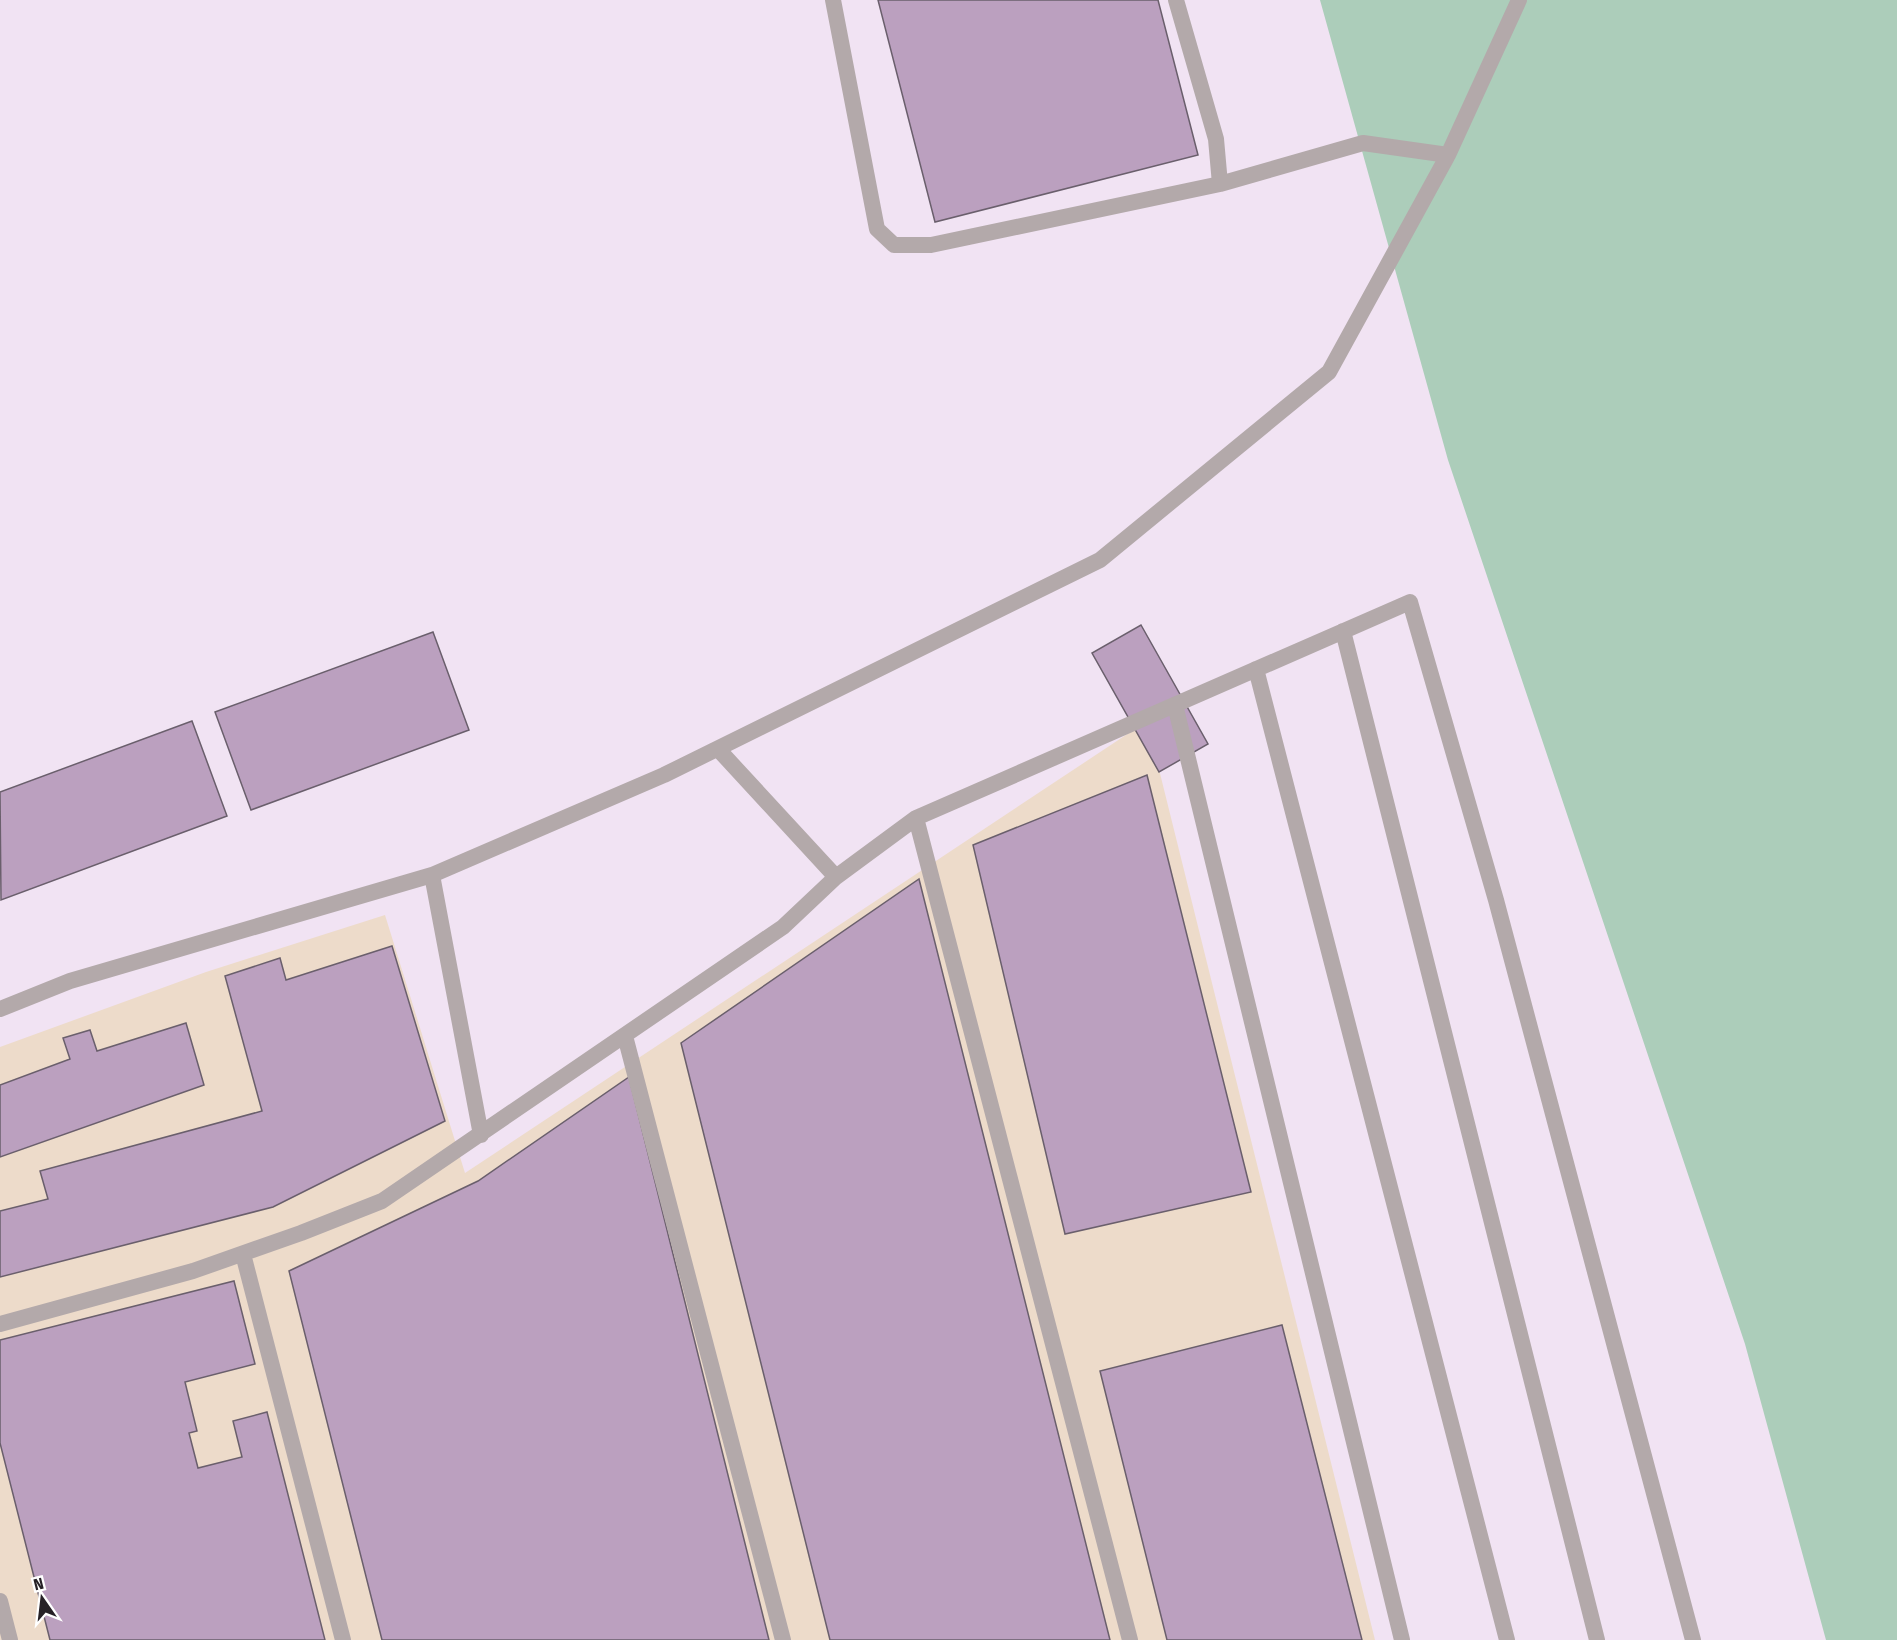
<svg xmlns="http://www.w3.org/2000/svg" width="1897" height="1640" viewBox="0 0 1897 1640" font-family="'Fira Sans Condensed',sans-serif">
<rect width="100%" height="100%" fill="#f1e3f3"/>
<!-- commercial -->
<path fill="#eddbca" d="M 1147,721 L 1375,1640 L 0,1640 L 0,1047 L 206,972 L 385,915 L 465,1173 Z"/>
<!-- green -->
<path fill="#accdba" d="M 1320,0 L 1897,0 L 1897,1640 L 1826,1640 L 1745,1344 L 1448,460 Z"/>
<!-- building -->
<path fill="#bba0bf" stroke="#6a5f6c" stroke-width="1.5" d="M 878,0 L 1158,0 L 1198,155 L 935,222 Z
M 1141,625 L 1208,744 L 1159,772 L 1092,653 Z
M 433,632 L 469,730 L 251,810 L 215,712 Z
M 192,721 L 227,816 L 1,900 L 0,792 Z
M 1147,775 L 1251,1192 L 1065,1234 L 973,845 Z
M 919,879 L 1110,1640 L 830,1640 L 681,1043 Z
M 392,946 L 445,1121 L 273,1207 L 0,1277 L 0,1211 L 48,1199 L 40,1171 L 262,1111 L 225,976 L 280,958 L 286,980 Z
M 186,1023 L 204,1085 L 0,1157 L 0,1085 L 70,1059 L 63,1038 L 90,1030 L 97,1051 Z
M 629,1077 L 769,1640 L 382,1640 L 289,1271 L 478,1181 Z
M 234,1281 L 255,1364 L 185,1382 L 197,1431 L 189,1433 L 198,1468 L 242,1457 L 233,1421 L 267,1412 L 325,1640 L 50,1640 L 0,1443 L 0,1340 Z
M 1282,1325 L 1362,1640 L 1167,1640 L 1100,1371 Z"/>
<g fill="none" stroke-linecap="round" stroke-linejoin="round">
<!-- service -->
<path stroke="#b3a9aa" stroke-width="16" d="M 833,0 L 877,229 L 894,245 L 931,245 L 1220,184 L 1363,143 L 1448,155
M 1176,0 L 1216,139 L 1220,184
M 1343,631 L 1597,1640
M 1256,669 L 1507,1640
M 1175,705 L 1402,1640
M 718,749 L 836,877
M 916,818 L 1130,1640
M 432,875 L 481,1135
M 0,1009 L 70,981 L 432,875 L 664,775 L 1100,560 L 1329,372 L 1448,155 L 1519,0
M 625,1036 L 783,1640
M 243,1254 L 343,1640
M 0,1324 L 193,1271 L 301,1233 L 382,1201 L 783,927 L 836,877 L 916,818 L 1410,602 L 1496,900 L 1693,1640
M 0,1601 L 10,1640"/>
</g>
<!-- north arrow -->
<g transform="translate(42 1598) rotate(346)" stroke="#ffffff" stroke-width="4.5" paint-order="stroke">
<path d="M0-4.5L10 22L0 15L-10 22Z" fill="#262126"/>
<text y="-9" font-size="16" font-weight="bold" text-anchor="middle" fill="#262126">N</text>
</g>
</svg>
